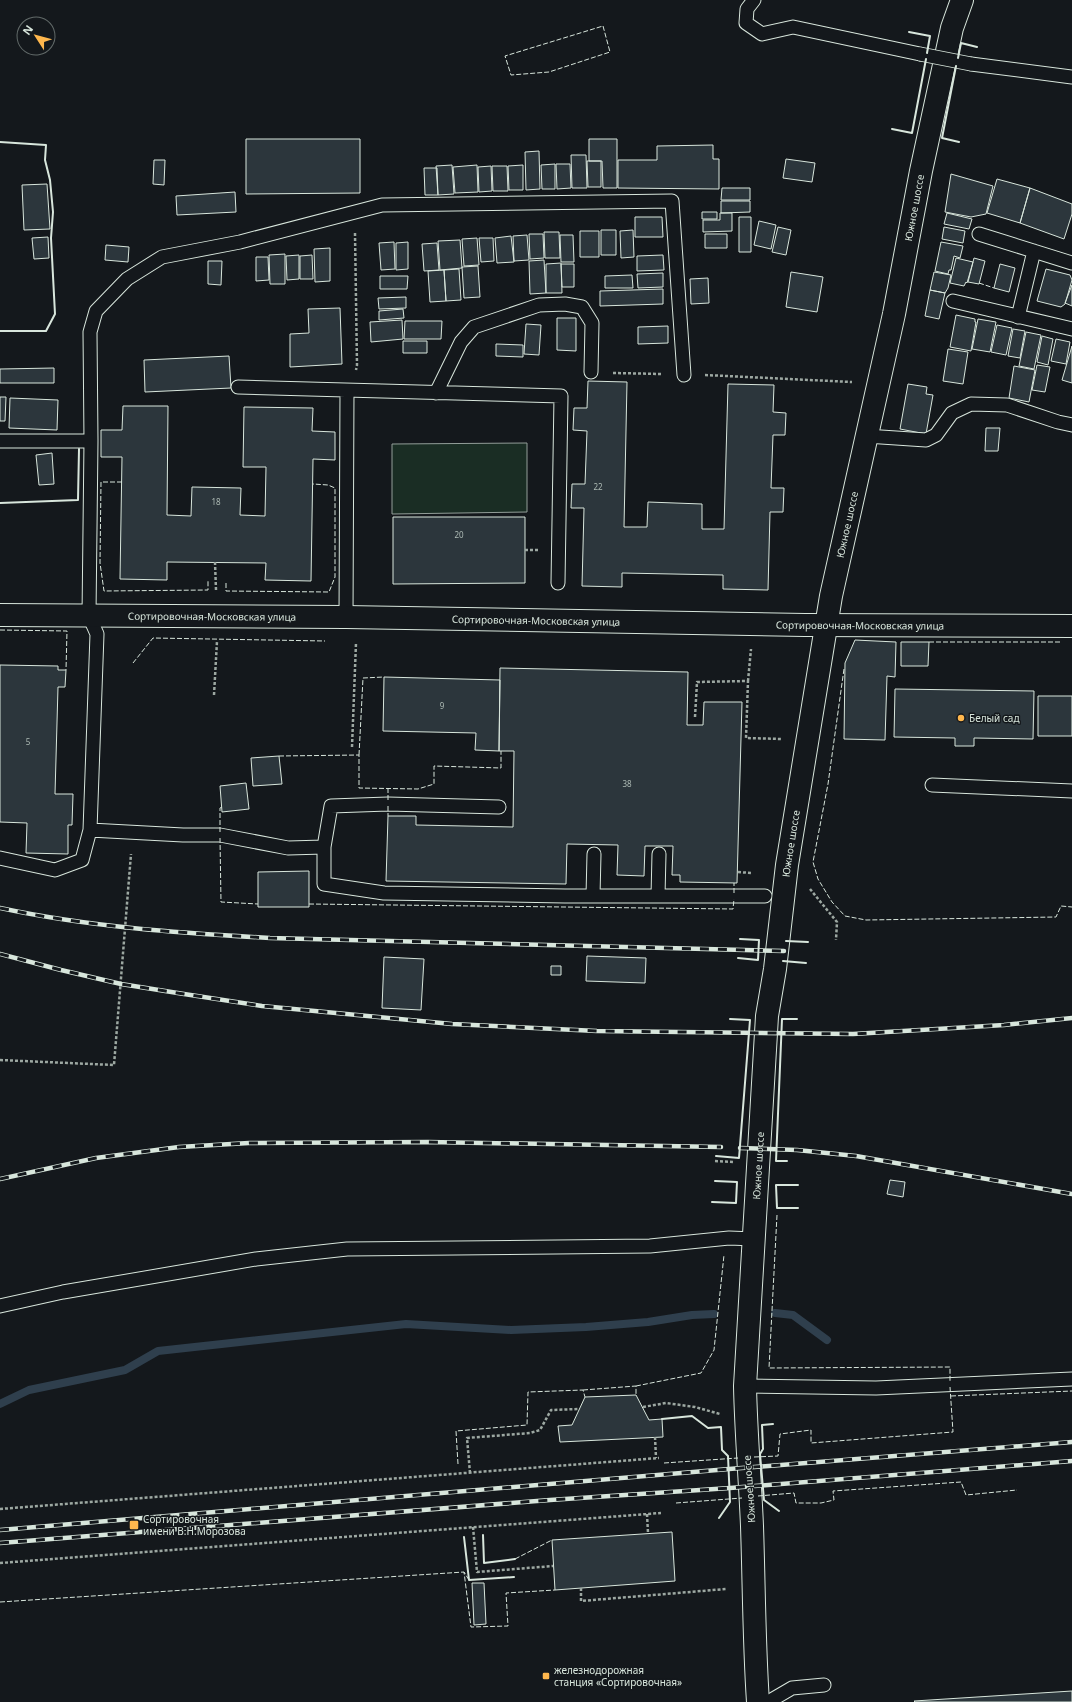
<svg xmlns="http://www.w3.org/2000/svg" width="1072" height="1702" viewBox="0 0 1072 1702" font-family="'Noto Sans',sans-serif">
<rect width="100%" height="100%" fill="#14181c"/>
<!-- green -->
<path fill="#1a2d24" stroke="#939e99" d="M 527,443 L 527,512 L 392,514 L 392,444 Z"/>
<g fill="none" stroke-linecap="round" stroke-linejoin="round">
<!-- stream -->
<path stroke="#2f3f4d" stroke-width="8" d="M 775,1313 L 793,1315 L 827,1340
M 0,1404 L 29,1390 L 125,1370 L 158,1351 L 406,1324 L 511,1330 L 586,1327 L 648,1322 L 692,1315 L 714,1314"/>
</g>
<!-- building -->
<path fill="#2c363c" stroke="#d8e6dc" d="M 246,139 L 360,139 L 360,193 L 246,194 Z
M 589,139 L 617,139 L 617,188 L 603,188 L 602,161 L 589,161 Z
M 713,145 L 713,159 L 719,159 L 719,189 L 618,188 L 618,160 L 657,160 L 657,146 Z
M 539,151 L 540,189 L 526,190 L 525,152 Z
M 571,155 L 586,155 L 587,188 L 572,188 Z
M 786,159 L 815,163 L 812,182 L 783,178 Z
M 154,160 L 165,160 L 164,185 L 153,184 Z
M 587,161 L 601,161 L 601,187 L 588,187 Z
M 555,164 L 555,189 L 542,189 L 541,165 Z
M 556,164 L 570,164 L 571,188 L 557,189 Z
M 452,165 L 454,194 L 438,195 L 436,166 Z
M 477,165 L 478,192 L 455,193 L 453,167 Z
M 523,165 L 523,190 L 509,190 L 508,166 Z
M 491,166 L 492,191 L 479,192 L 478,167 Z
M 492,166 L 507,166 L 508,191 L 493,191 Z
M 424,168 L 437,168 L 438,195 L 425,195 Z
M 951,174 L 993,186 L 986,214 L 971,217 L 945,212 Z
M 997,179 L 1030,188 L 1020,223 L 987,213 Z
M 47,184 L 50,229 L 24,230 L 22,185 Z
M 722,188 L 750,188 L 750,200 L 721,200 Z
M 1030,188 L 1072,204 L 1072,214 L 1064,239 L 1020,223 Z
M 235,192 L 236,212 L 177,215 L 176,196 Z
M 721,201 L 750,201 L 750,212 L 721,213 Z
M 702,212 L 717,212 L 717,219 L 702,219 Z
M 720,213 L 732,213 L 732,231 L 703,232 L 703,220 L 720,220 Z
M 947,213 L 972,219 L 969,229 L 944,224 Z
M 635,217 L 662,217 L 663,237 L 635,237 Z
M 739,217 L 751,217 L 751,252 L 739,252 Z
M 759,221 L 776,225 L 771,249 L 754,245 Z
M 778,227 L 791,230 L 786,255 L 772,252 Z
M 944,227 L 965,231 L 963,243 L 942,239 Z
M 601,230 L 616,230 L 616,255 L 601,255 Z
M 633,230 L 634,257 L 621,258 L 620,231 Z
M 580,231 L 599,231 L 599,257 L 580,257 Z
M 544,232 L 559,232 L 560,258 L 545,258 Z
M 529,234 L 543,234 L 544,258 L 530,259 Z
M 705,234 L 727,234 L 727,248 L 705,248 Z
M 527,235 L 529,260 L 514,261 L 513,236 Z
M 560,235 L 573,235 L 574,262 L 561,262 Z
M 511,236 L 514,262 L 497,263 L 495,238 Z
M 48,237 L 49,258 L 34,259 L 32,238 Z
M 477,238 L 479,265 L 464,266 L 462,239 Z
M 479,238 L 493,238 L 494,261 L 481,262 Z
M 460,240 L 462,268 L 440,270 L 438,241 Z
M 394,242 L 395,269 L 381,270 L 379,243 Z
M 408,242 L 408,269 L 396,270 L 396,243 Z
M 941,242 L 963,246 L 960,258 L 954,256 L 951,270 L 949,270 L 948,274 L 935,271 Z
M 437,243 L 439,270 L 424,271 L 422,244 Z
M 106,245 L 129,247 L 128,262 L 105,260 Z
M 330,248 L 330,281 L 315,282 L 314,249 Z
M 285,254 L 285,284 L 270,284 L 269,255 Z
M 299,255 L 299,279 L 287,280 L 286,256 Z
M 312,255 L 313,279 L 300,279 L 300,256 Z
M 663,255 L 664,270 L 637,271 L 637,256 Z
M 256,257 L 268,257 L 269,280 L 256,281 Z
M 956,258 L 973,262 L 967,283 L 966,282 L 964,286 L 950,283 Z
M 974,258 L 985,261 L 979,284 L 968,282 Z
M 544,260 L 546,293 L 530,294 L 529,261 Z
M 208,261 L 222,261 L 221,285 L 208,284 Z
M 561,263 L 562,293 L 546,293 L 546,264 Z
M 561,264 L 574,264 L 574,287 L 562,287 Z
M 1000,264 L 1015,268 L 1009,292 L 994,288 Z
M 478,266 L 480,297 L 464,298 L 462,267 Z
M 459,269 L 461,300 L 446,301 L 444,270 Z
M 1046,269 L 1070,275 L 1072,280 L 1065,304 L 1061,307 L 1037,301 Z
M 444,270 L 446,301 L 430,302 L 428,271 Z
M 791,272 L 823,277 L 817,312 L 786,307 Z
M 934,272 L 951,275 L 948,288 L 945,293 L 930,290 Z
M 663,273 L 663,287 L 638,288 L 637,274 Z
M 632,275 L 633,288 L 605,288 L 605,276 Z
M 380,276 L 408,276 L 407,289 L 380,289 Z
M 708,278 L 709,303 L 691,304 L 690,279 Z
M 1072,285 L 1072,306 L 1065,303 Z
M 663,289 L 663,304 L 600,306 L 600,291 Z
M 930,290 L 945,293 L 939,319 L 925,316 Z
M 406,297 L 406,308 L 379,309 L 378,298 Z
M 340,308 L 342,364 L 290,367 L 290,334 L 309,333 L 308,309 Z
M 403,309 L 404,318 L 379,320 L 379,311 Z
M 956,315 L 975,319 L 975,322 L 976,322 L 971,351 L 950,347 Z
M 557,318 L 576,318 L 576,351 L 557,350 Z
M 978,319 L 996,322 L 990,352 L 972,349 Z
M 402,320 L 403,339 L 371,342 L 370,322 Z
M 405,321 L 442,321 L 441,339 L 404,339 Z
M 526,324 L 541,325 L 539,355 L 524,354 Z
M 997,325 L 1012,328 L 1006,355 L 991,352 Z
M 668,326 L 668,343 L 638,344 L 638,327 Z
M 1013,329 L 1025,331 L 1020,358 L 1008,356 Z
M 1026,332 L 1041,335 L 1034,369 L 1019,366 Z
M 1042,336 L 1053,339 L 1048,365 L 1037,362 Z
M 1056,339 L 1070,342 L 1066,364 L 1051,361 Z
M 403,341 L 427,341 L 427,353 L 403,353 Z
M 496,344 L 523,345 L 523,357 L 496,356 Z
M 1072,346 L 1072,383 L 1062,380 Z
M 948,349 L 968,352 L 963,384 L 943,381 Z
M 229,356 L 231,388 L 145,392 L 144,360 Z
M 1037,365 L 1050,367 L 1045,392 L 1032,390 Z
M 1014,366 L 1035,370 L 1029,402 L 1009,398 Z
M 54,368 L 54,383 L 0,383 L 0,369 Z
M 588,381 L 627,382 L 624,527 L 647,527 L 648,502 L 702,504 L 702,529 L 724,529 L 728,384 L 774,385 L 773,412 L 786,413 L 785,435 L 773,435 L 771,488 L 784,488 L 783,512 L 770,512 L 768,590 L 723,589 L 723,575 L 622,573 L 622,587 L 582,586 L 584,508 L 571,508 L 572,484 L 585,484 L 587,431 L 573,430 L 574,408 L 587,408 Z
M 908,384 L 927,387 L 926,394 L 933,395 L 926,434 L 900,429 Z
M 0,397 L 6,397 L 5,421 L 0,421 Z
M 10,398 L 58,400 L 57,430 L 9,428 Z
M 123,406 L 168,406 L 167,515 L 191,516 L 192,487 L 241,488 L 240,515 L 265,516 L 266,467 L 243,467 L 244,407 L 313,408 L 312,431 L 335,432 L 335,460 L 313,459 L 311,581 L 265,580 L 266,563 L 167,562 L 167,580 L 120,579 L 122,457 L 101,457 L 101,430 L 122,430 Z
M 986,428 L 1000,428 L 998,451 L 985,451 Z
M 52,453 L 54,484 L 39,485 L 36,455 Z
M 393,517 L 525,517 L 525,583 L 393,584 Z
M 855,640 L 896,642 L 895,677 L 887,676 L 885,740 L 844,739 L 845,663 Z
M 901,642 L 929,642 L 928,666 L 901,666 Z
M 0,665 L 58,666 L 58,670 L 66,670 L 65,687 L 58,687 L 55,794 L 73,794 L 72,825 L 68,825 L 68,854 L 26,853 L 27,823 L 0,822 Z
M 500,668 L 688,672 L 687,725 L 703,725 L 704,702 L 742,702 L 737,883 L 680,882 L 680,875 L 672,875 L 673,846 L 645,846 L 644,876 L 617,875 L 618,845 L 567,844 L 566,884 L 386,881 L 388,816 L 416,816 L 416,825 L 513,827 L 514,751 L 499,751 Z
M 384,677 L 500,680 L 499,751 L 475,750 L 476,733 L 383,731 Z
M 895,689 L 1034,691 L 1033,739 L 974,738 L 974,746 L 955,746 L 955,738 L 894,737 Z
M 1038,696 L 1072,696 L 1072,736 L 1038,736 Z
M 279,756 L 282,784 L 253,786 L 251,758 Z
M 246,783 L 249,809 L 222,812 L 220,786 Z
M 309,871 L 309,907 L 258,907 L 258,872 Z
M 587,956 L 646,958 L 645,983 L 586,981 Z
M 384,957 L 424,959 L 421,1010 L 382,1008 Z
M 551,966 L 561,966 L 561,975 L 551,975 Z
M 890,1180 L 905,1182 L 903,1197 L 887,1194 Z
M 636,1395 L 649,1420 L 662,1419 L 663,1437 L 560,1442 L 558,1426 L 572,1425 L 585,1397 Z
M 672,1532 L 675,1581 L 555,1590 L 552,1540 Z
M 472,1583 L 484,1583 L 486,1624 L 474,1625 Z
M 1072,1691 L 1072,1702 L 915,1702 L 914,1701 Z"/>
<g fill="none" stroke-linecap="round" stroke-linejoin="round">
<defs>
<path id="service" d="M 754,0 L 747,9 L 746,23 L 762,34 L 793,27 L 920,54
M 971,64 L 1072,77
M 979,234 L 1072,263
M 953,301 L 1072,329
M 1018,317 L 1034,251
M 238,387 L 561,396 L 558,583
M 436,393 L 461,342 L 474,327 L 539,305 L 565,304 L 582,307 L 592,323 L 591,372
M 866,436 L 926,440 L 936,435 L 952,413 L 971,404 L 1007,405 L 1058,422 L 1072,425
M 0,441 L 91,441
M 346,617 L 347,391
M 932,785 L 1072,791
M 499,807 L 388,804 L 331,806 L 324,847 L 324,884 L 384,893 L 565,896 L 765,896
M 324,847 L 288,848 L 220,835 L 183,835 L 90,830 L 97,634 L 89,616 L 91,441 L 90,332 L 96,311 L 127,279 L 162,257 L 240,242 L 382,205 L 672,201 L 684,375
M 0,858 L 55,870 L 82,860 L 90,830
M 593,896 L 594,854
M 658,896 L 659,854
M 0,1306 L 63,1292 L 256,1259 L 347,1249 L 650,1246 L 729,1238 L 754,1239
M 745,1386 L 876,1388 L 1072,1379
M 768,1702 L 792,1688 L 824,1685"/>
<g id="minor">
<path id="s1" d="M 0,615 L 346,617 L 805,625 L 1072,626"/>
</g>
<g id="tertiary">
<path id="s2" d="M 758,1702 C 754,1643 754,1585 752,1526 C 750,1479 746,1433 745,1386 L 767,1016 L 775,969 L 787,865 L 831,596 L 894,314 L 921,171 L 952,28 L 962,0"/>
</g>
</defs>
<!-- service casing -->
<use href="#service" stroke="#d8e6dc" stroke-width="15"/>
<!-- minor casing -->
<use href="#minor" stroke="#d8e6dc" stroke-width="24"/>
<!-- tertiary casing -->
<use href="#tertiary" stroke="#d8e6dc" stroke-width="24"/>
<!-- path -->
<path stroke="#9da8a2" stroke-width="2.5" stroke-dasharray="3 2" stroke-linecap="butt" d="M 355,233 L 357,365 L 356,370
M 613,373 L 662,374
M 705,375 L 852,382
M 525,550 L 538,550
M 215,562 L 216,590
M 748,681 L 751,649
M 214,695 L 217,641
M 695,717 L 697,682 L 748,681 L 746,738 L 782,739
M 352,747 L 356,643
M 738,872 L 751,873
M 810,889 L 837,922 L 836,940
M 0,1060 L 114,1065 L 131,854
M 715,1161 L 734,1162
M 643,1407 L 666,1403 L 695,1407 L 720,1414
M 655,1437 L 656,1458
M 470,1473 L 467,1438 L 530,1433 L 540,1430 L 551,1410 L 579,1409
M 0,1509 L 659,1458
M 647,1514 L 648,1533
M 473,1527 L 477,1572 L 553,1566
M 0,1563 L 661,1513
M 581,1588 L 581,1601 L 726,1589"/>
<!-- service -->
<use href="#service" stroke="#14181c" stroke-width="13"/>
<!-- minor -->
<use href="#minor" stroke="#14181c" stroke-width="22"/>
<!-- tertiary -->
<use href="#tertiary" stroke="#14181c" stroke-width="22"/>
<defs>
<path id="rail" d="M 0,908 C 89,927 180,933 270,938 L 784,951
M 0,954 L 61,970 L 121,984 L 184,994 L 262,1006 L 452,1024 L 597,1031 L 853,1034 L 1004,1025 L 1072,1018
M 740,1148 L 797,1150 L 856,1156 L 1072,1194
M 0,1179 L 96,1158 L 179,1147 L 249,1143 L 428,1142 L 721,1147
M 0,1530 L 729,1469 L 1072,1442
M 0,1543 L 550,1500 L 730,1488 L 1072,1461"/>
</defs>
<!-- rail casing -->
<use href="#rail" stroke="#d8e6dc" stroke-width="4.5"/>
<!-- rail -->
<use href="#rail" stroke="#14181c" stroke-width="3" stroke-dasharray="9" stroke-linecap="butt"/>
<defs>
<path id="service-bridge" d="M 920,54 L 971,64"/>
</defs>
<!-- service-bridge casing -->
<use href="#service-bridge" stroke="#d8e6dc" stroke-width="15" stroke-linecap="butt"/>
<!-- service-bridge -->
<use href="#service-bridge" stroke="#14181c" stroke-width="13"/>
<!-- fence -->
<path stroke="#d8e6dc" stroke-width="1" stroke-dasharray="5 2" stroke-linecap="butt" d="M 603,26 L 610,52 L 549,72 L 511,75 L 505,56 Z
M 979,283 L 994,288
M 122,482 L 101,482 L 100,563 L 104,591 L 208,590 L 208,581
M 226,583 L 226,591 L 329,592 L 335,577 L 335,488 L 328,485 L 313,484
M 0,630 L 67,631 L 66,670
M 929,642 L 1061,642
M 133,663 L 153,638 L 325,641
M 844,669 L 828,784 L 813,862 L 818,879 L 832,902 L 845,916 L 866,920 L 1056,917 L 1061,906 L 1072,907
M 359,755 L 363,678 L 384,677
M 279,756 L 359,755 L 359,788 L 418,789 L 434,784 L 434,766 L 501,768 L 501,751
M 388,788 L 388,800
M 388,806 L 388,816
M 220,832 L 220,808 L 222,807
M 220,838 L 221,902 L 258,904
M 734,893 L 734,883
M 309,904 L 733,909 L 734,899
M 777,1215 L 769,1368 L 950,1367 L 950,1381
M 636,1386 L 701,1373 L 714,1350 L 724,1255
M 583,1390 L 636,1386 L 636,1395
M 951,1396 L 1072,1391
M 754,1457 L 778,1456 L 780,1434 L 811,1430 L 811,1443 L 953,1432 L 950,1387
M 664,1463 L 738,1458
M 458,1464 L 456,1431 L 527,1425 L 528,1392 L 583,1390 L 585,1397
M 758,1496 L 794,1493 L 796,1503 L 821,1503 L 834,1500 L 833,1491 L 961,1482 L 966,1495 L 1017,1490
M 676,1503 L 742,1498
M 515,1559 L 552,1540
M 469,1580 L 464,1572 L 471,1627 L 508,1626 L 506,1593 L 555,1590
M 0,1602 L 464,1572"/>
<!-- wall -->
<path stroke="#d8e6dc" stroke-width="2" d="M 909,32 L 930,36 L 927,53
M 958,58 L 961,43 L 977,47
M 956,66 L 942,138 L 959,142
M 892,129 L 912,133 L 926,59
M 0,142 L 46,145 L 45,160 L 50,180 L 53,212 L 51,238 L 55,314 L 46,331 L 0,331
M 0,503 L 78,500 L 79,449
M 786,941 L 808,942
M 738,958 L 758,960 L 759,940 L 740,939
M 783,961 L 806,963
M 716,1156 L 739,1158 L 750,1020 L 730,1019
M 787,1161 L 776,1161 L 782,1019 L 797,1019
M 798,1185 L 776,1185 L 777,1208 L 798,1208
M 712,1202 L 736,1203 L 737,1182 L 715,1181
M 662,1419 L 692,1416 L 708,1428 L 721,1427 L 722,1450 L 728,1456 L 730,1502 L 719,1518
M 773,1424 L 762,1425 L 763,1449 L 760,1454 L 764,1500 L 779,1511
M 483,1535 L 484,1563 L 515,1559
M 464,1537 L 469,1580 L 514,1577"/>
</g>
<!-- markers -->
<g fill="#ffb74d" stroke="#14181c" stroke-width="1.5">
<circle cx="961" cy="718" r="4"/>
<rect x="129" y="1520" width="10" height="10" rx="2"/>
<rect x="542" y="1672" width="8" height="8" rx="2"/>
</g>
<g text-anchor="middle" dominant-baseline="central" stroke-width="3" stroke-linejoin="round" paint-order="stroke">
<!-- number labels -->
<g font-size="8" fill="#adbab4">
<text x="598" y="486">22</text>
<text x="216" y="501">18</text>
<text x="459" y="534">20</text>
<text x="442" y="705">9</text>
<text x="28" y="741">5</text>
<text x="627" y="783">38</text>
</g>
<!-- street labels -->
<g font-size="10" fill="#d8e6dc" stroke="#14181c">
<text stroke="none"><textPath href="#s2" startOffset="1509">Южное шоссе</textPath></text>
<text stroke="none"><textPath href="#s2" startOffset="1185">Южное шоссе</textPath></text>
<text stroke="none"><textPath href="#s1" startOffset="212">Сортировочная-Московская улица</textPath></text>
<text stroke="none"><textPath href="#s1" startOffset="536">Сортировочная-Московская улица</textPath></text>
<text stroke="none"><textPath href="#s1" startOffset="860">Сортировочная-Московская улица</textPath></text>
<text stroke="none"><textPath href="#s2" startOffset="861">Южное шоссе</textPath></text>
<text stroke="none"><textPath href="#s2" startOffset="537">Южное шоссе</textPath></text>
<text transform="translate(749 1489) rotate(-94)">Южное шоссе</text>
</g>
<!-- poi labels -->
<g font-size="10" fill="#d8e6dc" stroke="#14181c" text-anchor="start">
<text x="969" y="718">Белый сад</text>
<text x="143" y="1519">Сортировочная<tspan x="143" dy="12">имени В.Н.Морозова</tspan></text>
<text x="554" y="1670">железнодорожная<tspan x="554" dy="12">станция «Сортировочная»</tspan></text>
</g>
</g>
<!-- north arrow -->
<g transform="translate(36 36) rotate(306)"><circle r="19" fill="#14181c" stroke="#626a69"/>
<path d="M0-3L7 15L0 10L-7 15Z" fill="#ffb74d"/>
<text y="-6" font-size="11" font-weight="bold" text-anchor="middle" fill="#d8e6dc">N</text>
</g>
</svg>
